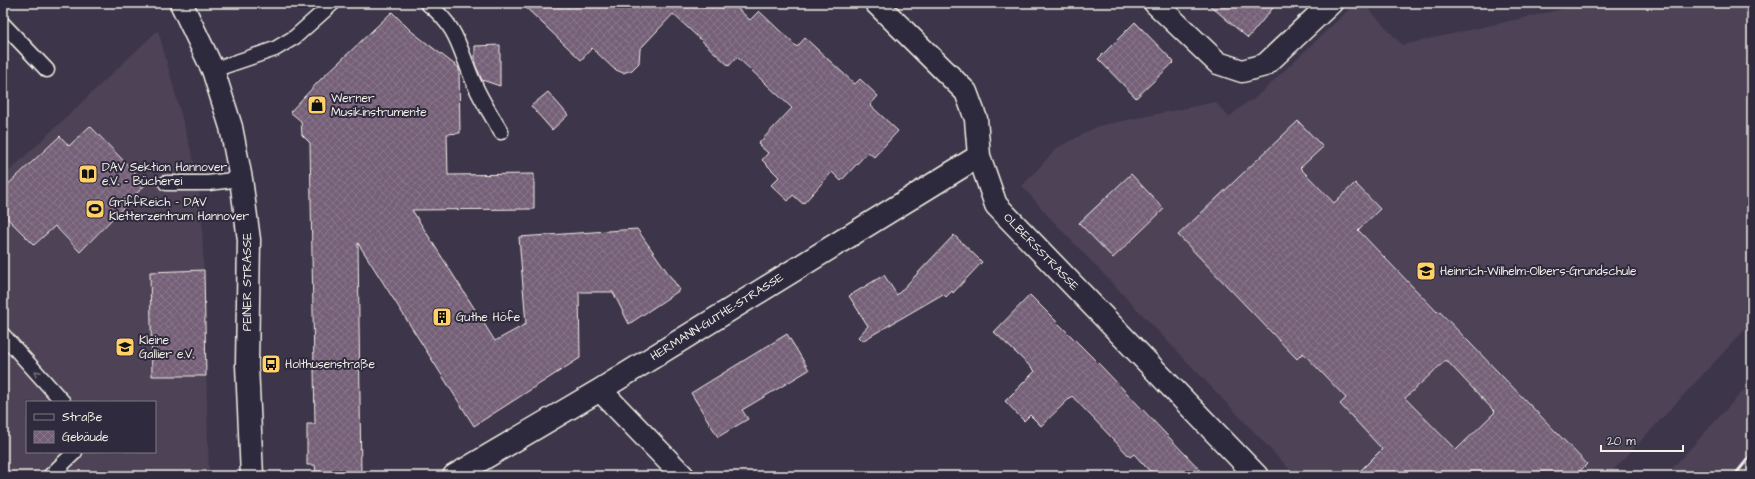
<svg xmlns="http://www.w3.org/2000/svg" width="1755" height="479" viewBox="0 0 1755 479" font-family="'Architects Daughter',sans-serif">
<defs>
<pattern id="building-cross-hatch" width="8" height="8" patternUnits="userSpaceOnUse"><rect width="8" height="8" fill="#746078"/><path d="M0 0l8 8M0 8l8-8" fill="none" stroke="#88778b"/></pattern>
</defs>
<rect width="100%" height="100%" fill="#3d3549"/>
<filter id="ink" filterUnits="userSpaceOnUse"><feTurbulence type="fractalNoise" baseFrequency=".025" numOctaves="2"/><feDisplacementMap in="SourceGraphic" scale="8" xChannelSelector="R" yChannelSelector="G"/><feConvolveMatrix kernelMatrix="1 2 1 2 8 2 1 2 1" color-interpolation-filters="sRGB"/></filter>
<g filter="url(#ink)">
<!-- built -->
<path fill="#4e4257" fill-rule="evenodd" d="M 1356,3 L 1363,3 L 1402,45 L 1590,3 L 1752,3 L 1752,322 L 1608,476 L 1296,476 L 1051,219 L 1022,186 L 1057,148 L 1098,126 L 1215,102 L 1229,117 L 1247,102 L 1253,100 Z
M 158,30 L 197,173 L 202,217 L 209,476 L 3,476 L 3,177 ZM 27,402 L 155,402 L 155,452 L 27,452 Z
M 1752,381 L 1752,476 L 1665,476 Z"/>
<!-- building -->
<path fill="url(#building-cross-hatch)" stroke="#f4f1e8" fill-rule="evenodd" d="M 521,3 L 732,3 L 750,20 L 759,11 L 797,47 L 805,38 L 855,84 L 860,79 L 878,96 L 870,105 L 898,131 L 874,157 L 868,152 L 841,181 L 832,172 L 803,204 L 793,195 L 788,201 L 771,185 L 779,177 L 762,160 L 768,153 L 758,144 L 792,108 L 737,57 L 729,66 L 673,14 L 640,49 L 639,63 L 632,70 L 623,73 L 614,69 L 592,48 L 581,60 Z
M 1207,3 L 1277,3 L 1248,38 Z
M 392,12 L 411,31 L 459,68 L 460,133 L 447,134 L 448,175 L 534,174 L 534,209 L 412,210 L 495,341 L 526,324 L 519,237 L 637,229 L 680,290 L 629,324 L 613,292 L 579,292 L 580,358 L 474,426 L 358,243 L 361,476 L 316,476 L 315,465 L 307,465 L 307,424 L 315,424 L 310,143 L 302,135 L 301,121 L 290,112 L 320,80 Z
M 1135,22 L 1174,62 L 1136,98 L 1098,59 Z
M 500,45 L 500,86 L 482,80 L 475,64 L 475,46 Z
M 548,92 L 568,115 L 552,130 L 531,106 Z
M 1298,121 L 1323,147 L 1300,168 L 1334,203 L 1355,183 L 1380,209 L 1358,230 L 1437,312 L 1439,311 L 1587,464 L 1575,476 L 1355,476 L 1382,449 L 1340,404 L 1346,398 L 1303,353 L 1297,359 L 1178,235 ZM 1446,360 L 1495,412 L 1456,450 L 1405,398 Z
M 90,126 L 146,184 L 80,252 L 55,226 L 34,245 L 3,214 L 3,189 L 60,136 L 69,146 Z
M 1131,174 L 1164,209 L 1113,258 L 1079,223 Z
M 954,235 L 982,262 L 953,293 L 952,291 L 946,297 L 943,294 L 862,341 L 858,337 L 868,326 L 849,296 L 884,275 L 897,295 Z
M 204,270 L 206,376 L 152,376 L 150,272 Z
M 1030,295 L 1100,365 L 1206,476 L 1154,476 L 1134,454 L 1130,457 L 1072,396 L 1041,426 L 1030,415 L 1024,421 L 1005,401 L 1035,371 L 994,332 Z
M 787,334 L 809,370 L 742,410 L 748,419 L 718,437 L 691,393 Z"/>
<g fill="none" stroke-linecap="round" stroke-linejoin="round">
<defs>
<path id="service" d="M 427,3 C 459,28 459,49 474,83 C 481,100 492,116 501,132
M 3,24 L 47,70
M 213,70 L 275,49 L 295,37 L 333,3
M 166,183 L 208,183 L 241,179
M 3,335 L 63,402
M 50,476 L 75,452"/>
<path id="minor" d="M 876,3 L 966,92 L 976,119 L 979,156 L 996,205 L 1257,476
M 1155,3 L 1218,63 L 1242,71 L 1265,65 L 1331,3
M 600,390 L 683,476
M 454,476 L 600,390 L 979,156"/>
<path id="tertiary" d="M 181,3 L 213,70 L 231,127 L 241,179 L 249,240 L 247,365 L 252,476"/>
</defs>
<!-- service casing -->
<use href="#service" stroke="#f4f1e8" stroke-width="17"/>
<!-- minor casing -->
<use href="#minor" stroke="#f4f1e8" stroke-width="25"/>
<!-- tertiary casing -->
<use href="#tertiary" stroke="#f4f1e8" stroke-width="25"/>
<!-- service -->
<use href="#service" stroke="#2f2a3d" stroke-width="14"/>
<!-- minor -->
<use href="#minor" stroke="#2f2a3d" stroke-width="22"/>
<!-- tertiary -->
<use href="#tertiary" stroke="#2f2a3d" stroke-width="22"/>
<!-- rail -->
<path stroke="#f4f1e8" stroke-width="3" d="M 1734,476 L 1752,454"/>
</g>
<!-- one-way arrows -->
<defs><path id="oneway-chevron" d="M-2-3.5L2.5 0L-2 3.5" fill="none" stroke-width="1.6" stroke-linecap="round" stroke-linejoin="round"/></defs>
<use stroke="#747079" href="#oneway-chevron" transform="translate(37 373) rotate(-131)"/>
</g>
<!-- icons -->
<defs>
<symbol id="shop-square" viewBox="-11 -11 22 22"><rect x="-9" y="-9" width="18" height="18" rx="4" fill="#ffd166" stroke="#2f2a3d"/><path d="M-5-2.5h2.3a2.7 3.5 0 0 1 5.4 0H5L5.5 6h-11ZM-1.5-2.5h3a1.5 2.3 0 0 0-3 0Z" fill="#111"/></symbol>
<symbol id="library-square" viewBox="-11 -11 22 22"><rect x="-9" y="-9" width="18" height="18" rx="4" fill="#ffd166" stroke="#2f2a3d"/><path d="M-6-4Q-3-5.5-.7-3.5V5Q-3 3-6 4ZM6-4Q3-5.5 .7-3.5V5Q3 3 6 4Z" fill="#111"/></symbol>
<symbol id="stadium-square" viewBox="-11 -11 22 22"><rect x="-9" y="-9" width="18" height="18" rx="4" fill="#ffd166" stroke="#2f2a3d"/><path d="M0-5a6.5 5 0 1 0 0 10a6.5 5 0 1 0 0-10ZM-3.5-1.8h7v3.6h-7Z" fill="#111"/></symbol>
<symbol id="school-square" viewBox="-11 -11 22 22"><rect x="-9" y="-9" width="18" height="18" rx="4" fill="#ffd166" stroke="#2f2a3d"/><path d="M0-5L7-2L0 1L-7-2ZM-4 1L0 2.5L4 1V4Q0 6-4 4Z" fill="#111"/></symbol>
<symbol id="building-square" viewBox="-11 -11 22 22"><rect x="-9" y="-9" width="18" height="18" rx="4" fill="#ffd166" stroke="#2f2a3d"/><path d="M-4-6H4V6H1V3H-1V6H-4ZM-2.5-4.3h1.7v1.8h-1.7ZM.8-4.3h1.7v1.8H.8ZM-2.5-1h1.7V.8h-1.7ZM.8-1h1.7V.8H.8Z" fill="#111"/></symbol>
<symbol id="bus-square" viewBox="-11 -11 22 22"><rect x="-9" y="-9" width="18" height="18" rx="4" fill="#ffd166" stroke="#2f2a3d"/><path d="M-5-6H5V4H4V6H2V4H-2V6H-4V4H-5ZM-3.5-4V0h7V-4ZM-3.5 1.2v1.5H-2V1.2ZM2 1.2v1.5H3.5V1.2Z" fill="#111"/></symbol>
</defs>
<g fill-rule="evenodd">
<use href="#shop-square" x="306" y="94" width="22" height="22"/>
<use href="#library-square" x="77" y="163" width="22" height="22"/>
<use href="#stadium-square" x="84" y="198" width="22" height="22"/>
<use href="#school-square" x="1415" y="260" width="22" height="22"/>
<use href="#building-square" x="431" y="306" width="22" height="22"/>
<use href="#school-square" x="114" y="336" width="22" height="22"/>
<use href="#bus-square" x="260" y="353" width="22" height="22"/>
</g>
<g text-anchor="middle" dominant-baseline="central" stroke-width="4" stroke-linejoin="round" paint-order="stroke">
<!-- poi labels -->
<g font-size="12" fill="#f4f1e8" stroke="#2f2a3d" text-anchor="start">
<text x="331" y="98">Werner<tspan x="331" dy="14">Musikinstrumente</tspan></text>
<text x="102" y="167">DAV Sektion Hannover<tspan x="102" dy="14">e.V. - Bücherei</tspan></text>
<text x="109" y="202">GriffReich - DAV<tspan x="109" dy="14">Kletterzentrum Hannover</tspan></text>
<text x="1440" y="271">Heinrich-Wilhelm-Olbers-Grundschule</text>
<text x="456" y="317">Guthe Höfe</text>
<text x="139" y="340">Kleine<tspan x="139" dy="14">Gallier e.V.</tspan></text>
<text x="285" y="364">Holthusenstraße</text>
</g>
<!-- street labels -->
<g font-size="12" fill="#f4f1e8" stroke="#2f2a3d">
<text transform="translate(1041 252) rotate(46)">OLBERSSTRASSE</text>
<text transform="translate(247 282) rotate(-90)">PEINER STRASSE</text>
<text transform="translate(717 317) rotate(-32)">HERMANN-GUTHE-STRASSE</text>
</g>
</g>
<!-- margin -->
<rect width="1755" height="479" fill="none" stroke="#2f2a3d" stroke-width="16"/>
<rect x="8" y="8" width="1739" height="463" fill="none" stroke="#f4f1e8" stroke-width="1.5" filter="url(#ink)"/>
<!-- legend -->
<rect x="26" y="401" width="130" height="52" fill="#2f2a3d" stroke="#7e7a81"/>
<rect x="34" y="414" width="20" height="6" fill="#2f2a3d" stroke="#7e7a81"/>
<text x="62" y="421" font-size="12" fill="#f4f1e8">Straße</text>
<rect x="34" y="431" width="20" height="12" fill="url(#building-cross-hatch)" stroke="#7e7a81"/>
<text x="62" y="441" font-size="12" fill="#f4f1e8">Gebäude</text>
<!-- scale -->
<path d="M1601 445v6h82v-6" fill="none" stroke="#f4f1e8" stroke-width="2"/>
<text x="1607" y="445" font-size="12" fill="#f4f1e8" stroke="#2f2a3d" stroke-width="3" paint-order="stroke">20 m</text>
</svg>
